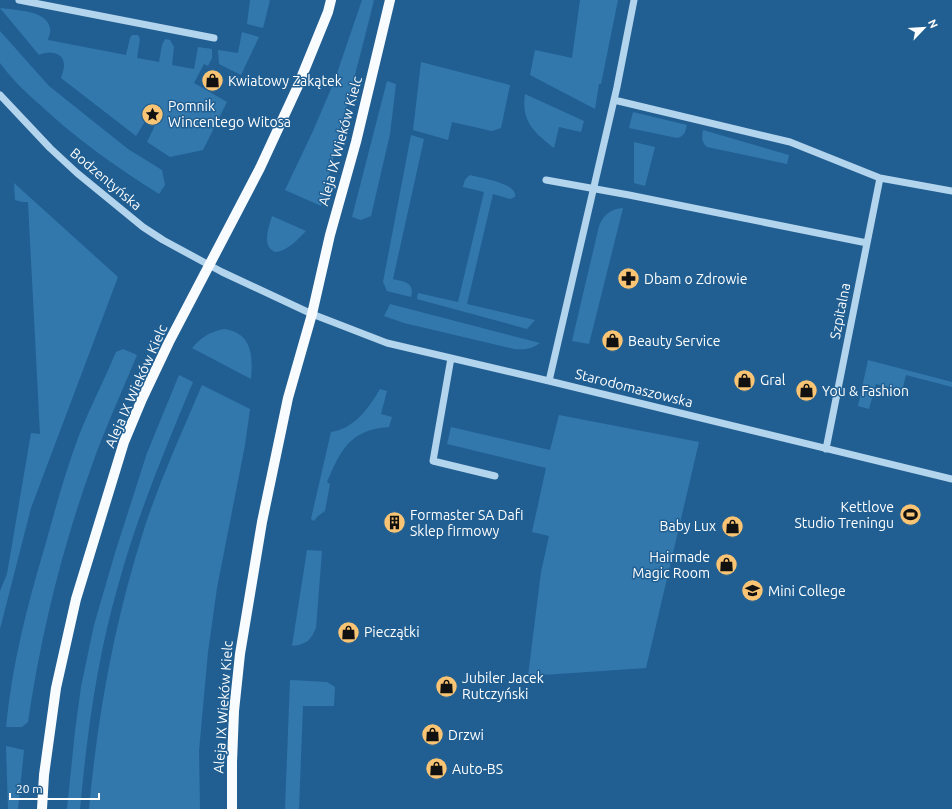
<svg xmlns="http://www.w3.org/2000/svg" width="952" height="809" viewBox="0 0 952 809" font-family="Ubuntu,sans-serif">
<rect width="100%" height="100%" fill="#215f92"/>
<!-- green -->
<path fill="#3278ad" d="M 250,0 L 270,0 L 263,28 L 247,24 Z
M 362,0 L 374,0 L 364,40 L 321,206 L 285,190 L 313,131 L 334,82 Z
M 580,0 L 618,0 L 601,84 L 599,84 L 595,109 L 530,75 L 535,50 L 572,58 Z
M 0,8 C 14,10 47,10 50,28 C 51,31 49,36 48,40 L 126,55 L 130,38 L 132,35 L 138,35 L 140,39 L 137,58 L 159,62 L 162,45 L 165,39 L 170,40 L 174,47 L 172,65 L 194,69 L 198,47 L 212,49 L 212,58 L 208,66 L 204,64 L 194,83 L 227,102 L 203,150 L 170,157 L 147,142 L 162,111 C 156,109 150,106 145,111 L 146,120 L 136,136 L 61,78 C 62,74 64,70 64,65 C 64,52 49,50 39,55 Z
M 0,31 L 49,86 L 128,149 L 162,170 L 165,185 L 159,194 C 116,167 75,138 38,103 C 24,91 11,78 0,63 Z
M 242,32 L 259,37 L 241,75 L 219,64 L 218,50 L 238,53 Z
M 421,62 L 510,85 L 501,128 L 492,131 L 452,122 L 448,140 L 413,130 Z
M 387,81 L 396,84 L 390,134 L 371,216 L 361,220 L 352,217 Z
M 525,94 L 584,121 L 581,132 L 559,127 L 554,148 C 534,132 521,122 525,94 Z
M 633,112 L 687,125 C 685,132 685,136 677,138 L 629,128 Z
M 703,130 L 789,155 L 787,164 L 707,147 C 701,142 702,137 703,130 Z
M 411,135 L 424,139 L 393,279 C 404,282 415,282 411,297 L 387,291 L 383,282 Z
M 634,142 L 655,147 L 645,186 L 634,183 Z
M 470,175 C 480,178 518,183 515,197 L 510,199 L 493,194 L 467,304 L 535,320 L 527,329 L 417,299 L 418,293 L 458,302 L 484,192 L 463,187 C 464,182 465,178 470,175 Z
M 14,183 L 118,277 L 31,508 L 0,629 L 0,591 L 7,574 L 31,433 L 40,434 L 28,202 L 22,202 L 15,200 Z
M 623,208 L 589,344 L 572,341 L 599,226 C 604,214 611,209 623,208 Z
M 272,216 L 306,231 C 298,239 288,251 275,252 C 261,246 269,227 272,216 Z
M 390,304 L 540,343 C 532,349 524,350 514,349 L 404,323 L 384,316 Z
M 224,329 C 252,333 253,355 251,379 L 192,348 C 202,337 209,332 224,329 Z
M 123,349 L 137,355 C 122,392 105,428 92,465 C 62,548 41,634 28,722 L 22,727 L 6,727 C 12,665 27,606 45,546 C 55,510 65,473 78,438 C 89,409 104,381 116,352 Z
M 868,360 L 952,382 L 952,387 L 906,375 L 902,391 L 876,384 L 869,409 L 858,406 Z
M 179,375 L 193,382 C 165,449 137,516 118,586 C 97,658 87,734 80,809 L 67,809 L 75,731 L 81,687 L 94,625 L 115,553 L 147,453 Z
M 202,385 L 250,409 L 245,445 L 217,588 L 208,652 L 199,751 L 200,809 L 89,809 C 98,711 115,620 145,526 C 161,478 182,432 202,385 Z
M 380,389 L 387,391 L 381,414 L 392,417 L 389,427 C 350,430 341,449 327,482 L 330,484 L 325,511 L 318,516 L 314,521 L 311,519 L 331,432 C 354,429 369,408 380,389 Z
M 559,415 L 699,442 L 646,668 L 528,676 L 541,572 L 549,536 L 532,532 L 546,468 L 447,444 L 451,427 L 550,450 Z
M 307,550 L 322,551 L 316,628 C 310,641 307,644 292,646 Z
M 290,680 L 327,682 L 335,687 L 334,706 L 303,706 L 299,809 L 285,809 Z
M 6,746 L 24,750 L 18,809 L 8,809 Z"/>
<g fill="none" stroke-linecap="round" stroke-linejoin="round">
<!-- minor -->
<path stroke="#b3d4ed" stroke-width="7" d="M 19,0 L 214,38
M 0,95 L 50,148 L 77,173 L 143,227 L 163,240 L 222,272 L 312,314 L 387,343 L 549,381 L 952,479
M 614,100 L 790,142 L 880,178 L 952,191
M 546,180 L 629,195 L 867,243
M 451,358 L 433,461 L 495,476
M 549,381 L 617,87 L 634,0
M 826,449 L 880,178"/>
<!-- major -->
<path stroke="#f9fcff" stroke-width="10" d="M 42,809 L 44,775 L 56,688 L 76,599 L 124,442 L 142,399 L 169,342 L 260,168 L 297,88 L 328,12 L 331,0
M 232,809 L 232,762 L 234,711 L 240,654 L 262,522 L 288,398 L 312,314 L 330,235 L 356,142 L 390,0"/>
</g>
<!-- icons -->
<defs>
<symbol id="shop-disc" viewBox="-11 -11 22 22"><circle r="9.5" fill="#f9c474" stroke="#215f92"/><path d="M-5-2.5h2.3a2.7 3.5 0 0 1 5.4 0H5L5.5 6h-11ZM-1.5-2.5h3a1.5 2.3 0 0 0-3 0Z" fill="#111"/></symbol>
<symbol id="sight-disc" viewBox="-11 -11 22 22"><circle r="9.5" fill="#f9c474" stroke="#215f92"/><path d="M0-6L1.8-2.2L6-1.7L2.9 1.2L3.7 5.4L0 3.3L-3.7 5.4L-2.9 1.2L-6-1.7L-1.8-2.2Z" fill="#111"/></symbol>
<symbol id="pharmacy-disc" viewBox="-11 -11 22 22"><circle r="9.5" fill="#f9c474" stroke="#215f92"/><path d="M-2-6h4v4h4v4h-4v4h-4v-4h-4v-4h4Z" fill="#111"/></symbol>
<symbol id="stadium-disc" viewBox="-11 -11 22 22"><circle r="9.5" fill="#f9c474" stroke="#215f92"/><path d="M0-5a6.5 5 0 1 0 0 10a6.5 5 0 1 0 0-10ZM-3.5-1.8h7v3.6h-7Z" fill="#111"/></symbol>
<symbol id="building-disc" viewBox="-11 -11 22 22"><circle r="9.5" fill="#f9c474" stroke="#215f92"/><path d="M-4-6H4V6H1V3H-1V6H-4ZM-2.5-4.3h1.7v1.8h-1.7ZM.8-4.3h1.7v1.8H.8ZM-2.5-1h1.7V.8h-1.7ZM.8-1h1.7V.8H.8Z" fill="#111"/></symbol>
<symbol id="school-disc" viewBox="-11 -11 22 22"><circle r="9.5" fill="#f9c474" stroke="#215f92"/><path d="M0-5L7-2L0 1L-7-2ZM-4 1L0 2.5L4 1V4Q0 6-4 4Z" fill="#111"/></symbol>
</defs>
<g fill-rule="evenodd">
<use href="#shop-disc" x="200" y="68" width="25" height="25"/>
<use href="#sight-disc" x="140" y="102" width="25" height="25"/>
<use href="#pharmacy-disc" x="616" y="266" width="25" height="25"/>
<use href="#shop-disc" x="600" y="328" width="25" height="25"/>
<use href="#shop-disc" x="732" y="368" width="25" height="25"/>
<use href="#shop-disc" x="794" y="378" width="25" height="25"/>
<use href="#stadium-disc" x="898" y="502" width="25" height="25"/>
<use href="#building-disc" x="382" y="510" width="25" height="25"/>
<use href="#shop-disc" x="720" y="514" width="25" height="25"/>
<use href="#shop-disc" x="714" y="552" width="25" height="25"/>
<use href="#school-disc" x="740" y="578" width="25" height="25"/>
<use href="#shop-disc" x="336" y="620" width="25" height="25"/>
<use href="#shop-disc" x="434" y="674" width="25" height="25"/>
<use href="#shop-disc" x="420" y="722" width="25" height="25"/>
<use href="#shop-disc" x="424" y="756" width="25" height="25"/>
</g>
<g text-anchor="middle" dominant-baseline="central" stroke-width="3" stroke-linejoin="round" paint-order="stroke">
<!-- poi labels -->
<g font-size="14" fill="#fff" stroke="#215f92" text-anchor="start">
<text x="228" y="81">Kwiatowy Zakątek</text>
<text x="168" y="106">Pomnik<tspan x="168" dy="16">Wincentego Witosa</tspan></text>
<text x="644" y="279">Dbam o Zdrowie</text>
<text x="628" y="341">Beauty Service</text>
<text x="760" y="380">Gral</text>
<text x="822" y="391">You &amp; Fashion</text>
<text x="894" y="507" text-anchor="end">Kettlove<tspan x="894" dy="16">Studio Treningu</tspan></text>
<text x="410" y="515">Formaster SA Dafi<tspan x="410" dy="16">Sklep firmowy</tspan></text>
<text x="716" y="526" text-anchor="end">Baby Lux</text>
<text x="710" y="557" text-anchor="end">Hairmade<tspan x="710" dy="16">Magic Room</tspan></text>
<text x="768" y="591">Mini College</text>
<text x="364" y="632">Pieczątki</text>
<text x="462" y="678">Jubiler Jacek<tspan x="462" dy="16">Rutczyński</tspan></text>
<text x="448" y="735">Drzwi</text>
<text x="452" y="769">Auto-BS</text>
</g>
<!-- street labels -->
<g font-size="14" fill="#fff" stroke="#215f92">
<text transform="translate(340 141) rotate(-75)">Aleja IX Wieków Kielc</text>
<text transform="translate(106 179) rotate(40)">Bodzentyńska</text>
<text transform="translate(840 311) rotate(-79)">Szpitalna</text>
<text transform="translate(136 386) rotate(-66)">Aleja IX Wieków Kielc</text>
<text transform="translate(634 388) rotate(14)">Starodomaszowska</text>
<text transform="translate(223 707) rotate(-86)">Aleja IX Wieków Kielc</text>
</g>
</g>
<!-- north arrow -->
<g transform="translate(924 28) rotate(65)" stroke="#215f92" stroke-width="3" paint-order="stroke">
<path d="M0-3L7 15L0 10L-7 15Z" fill="#ffffff"/>
<text y="-6" font-size="11" font-weight="bold" text-anchor="middle" fill="#ffffff">N</text>
</g>
<!-- scale -->
<path d="M10 793v6h89v-6" fill="none" stroke="#ffffff" stroke-width="2"/>
<text x="16" y="793" font-size="12" fill="#ffffff" stroke="#215f92" stroke-width="3" paint-order="stroke">20 m</text>
</svg>
